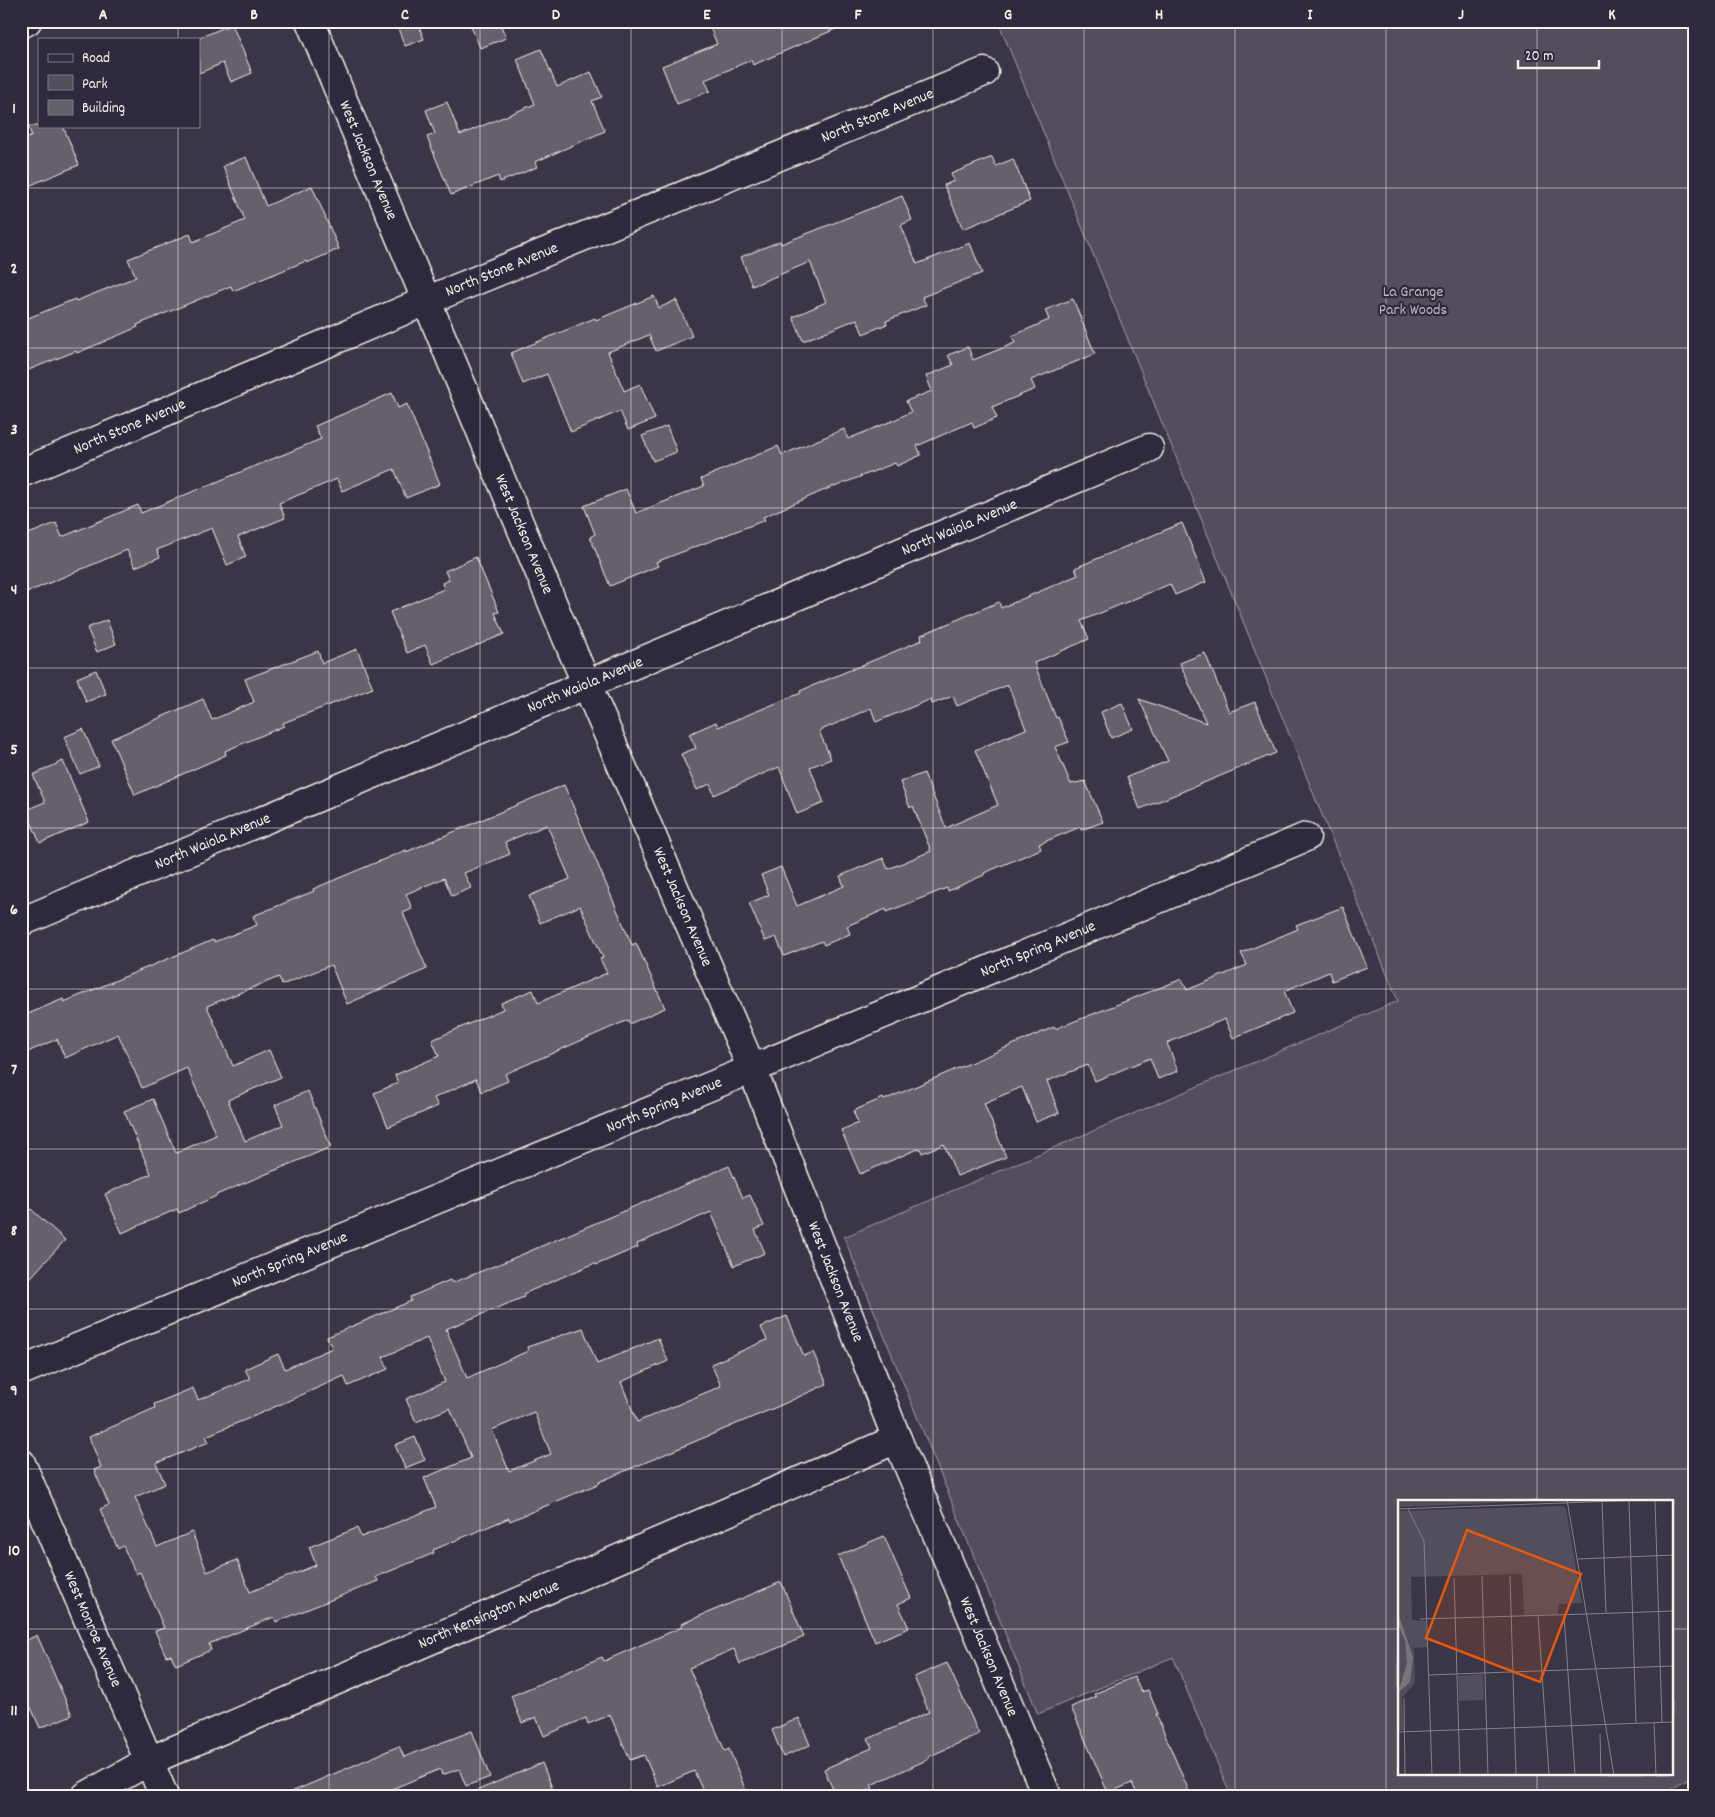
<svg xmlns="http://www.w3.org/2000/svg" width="1715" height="1817" viewBox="0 0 1715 1817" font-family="Dekko,sans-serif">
<rect width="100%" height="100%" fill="#3b3647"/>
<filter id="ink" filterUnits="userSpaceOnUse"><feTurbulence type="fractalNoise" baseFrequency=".02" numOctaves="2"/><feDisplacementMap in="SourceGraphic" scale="10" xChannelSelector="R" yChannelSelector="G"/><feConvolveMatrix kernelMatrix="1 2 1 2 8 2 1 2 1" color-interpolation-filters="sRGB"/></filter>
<g filter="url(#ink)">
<!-- green -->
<path fill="#534e5c" stroke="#a4a0a2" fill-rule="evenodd" d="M 998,21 L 1694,21 L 1694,1776 L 1659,1796 L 1231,1796 L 1173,1657 L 1038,1714 L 844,1237 L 1398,1001 ZM 1399,1501 L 1671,1501 L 1671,1773 L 1399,1773 Z"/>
<!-- building -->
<path fill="#65616c" stroke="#f4f1e8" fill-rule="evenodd" d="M 395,21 L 417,21 L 424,39 L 405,46 Z
M 469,21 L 499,21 L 506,38 L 480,48 Z
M 707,21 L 854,21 L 753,65 L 751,60 L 705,80 L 710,91 L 677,104 L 662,66 L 717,44 Z
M 232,24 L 252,73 L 231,82 L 223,63 L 199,73 L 199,38 Z
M 541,49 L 557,87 L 591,72 L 602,97 L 592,101 L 605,131 L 535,162 L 537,167 L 500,182 L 498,176 L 451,195 L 427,137 L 435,134 L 426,110 L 447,102 L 460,135 L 535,104 L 517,59 Z
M 28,126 L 63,126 L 79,165 L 21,189 L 21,141 L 32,136 Z
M 246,157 L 266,206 L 312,186 L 339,249 L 307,263 L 306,261 L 233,291 L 231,286 L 137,325 L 138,327 L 77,353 L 76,351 L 21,373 L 21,321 L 75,299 L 76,301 L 136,277 L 128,259 L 190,234 L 193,242 L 245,220 L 223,166 Z
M 992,157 L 996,166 L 1013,159 L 1030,201 L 963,229 L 944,185 L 954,181 L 951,174 Z
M 902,196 L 912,220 L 901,225 L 917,264 L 970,243 L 982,273 L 922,297 L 926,305 L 886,321 L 887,324 L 863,334 L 857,319 L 803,341 L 793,317 L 826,302 L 810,262 L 752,286 L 741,257 L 780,241 L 781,244 Z
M 654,296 L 659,308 L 676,300 L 692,336 L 656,351 L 649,335 L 608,352 L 624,391 L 640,384 L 655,419 L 628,430 L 620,411 L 571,432 L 547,374 L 523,384 L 511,353 L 595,318 L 596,320 Z
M 1073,299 L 1095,354 L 1031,380 L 1035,389 L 992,407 L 997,418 L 974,428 L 972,422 L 917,446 L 921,455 L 897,466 L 895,463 L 834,487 L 834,486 L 763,517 L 765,520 L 656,562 L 658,566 L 610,586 L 590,537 L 595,534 L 584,506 L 626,489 L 636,513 L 704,486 L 701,479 L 778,446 L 782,455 L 844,429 L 848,439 L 892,421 L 911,412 L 906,401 L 932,391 L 926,376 L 953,365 L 948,355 L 968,347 L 973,360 L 1015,343 L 1012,336 L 1049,320 L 1045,310 Z
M 392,393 L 398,408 L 407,404 L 440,484 L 406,498 L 394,469 L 342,491 L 337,479 L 279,503 L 285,518 L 238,537 L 246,557 L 227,565 L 212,528 L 157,550 L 160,557 L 135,567 L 127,550 L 21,595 L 21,537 L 56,523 L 62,537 L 138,505 L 141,513 L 321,439 L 315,426 Z
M 667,426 L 677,452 L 653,461 L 642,436 Z
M 1182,523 L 1206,582 L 1175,595 L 1170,584 L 1081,621 L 1089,639 L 1034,663 L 1056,718 L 1058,717 L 1069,742 L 1055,747 L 1071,784 L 1085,781 L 1103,822 L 1081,830 L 1080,827 L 1039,844 L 1041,849 L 984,873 L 984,875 L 948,891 L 947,888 L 887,912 L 886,909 L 847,926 L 850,934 L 824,945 L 822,941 L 784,956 L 776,937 L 765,941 L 749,903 L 769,895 L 761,875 L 781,867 L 797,906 L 844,886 L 840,876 L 883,858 L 888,869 L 931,851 L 913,806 L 910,808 L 900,782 L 924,773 L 946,828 L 998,805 L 975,750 L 1026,729 L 1008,685 L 957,706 L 953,696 L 932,704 L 931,699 L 876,722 L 871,708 L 819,731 L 831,759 L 810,767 L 824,803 L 797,814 L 779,767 L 714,795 L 710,784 L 697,790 L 681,754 L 696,748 L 689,734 L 716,722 L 718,727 L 801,693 L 800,691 L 922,640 L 921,635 L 999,602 L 1001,608 L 1078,575 L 1075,568 Z
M 476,557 L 499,612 L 495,613 L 504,634 L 433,664 L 425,645 L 407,653 L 390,612 L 444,589 L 442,583 L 449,580 L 445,571 Z
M 107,620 L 116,644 L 97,652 L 87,628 Z
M 357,649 L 373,688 L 283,723 L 284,726 L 225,751 L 226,755 L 135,795 L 111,739 L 203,699 L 212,720 L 254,702 L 245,679 L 318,651 L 322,663 Z
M 1205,653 L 1229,712 L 1255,702 L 1276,753 L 1140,809 L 1127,777 L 1168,761 L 1139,699 L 1206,723 L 1180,663 Z
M 96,670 L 106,694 L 86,702 L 77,678 Z
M 1122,703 L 1133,729 L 1111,738 L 1101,712 Z
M 83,729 L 99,766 L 80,774 L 64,737 Z
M 63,761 L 89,822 L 40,843 L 26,810 L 45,802 L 33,775 Z
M 564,785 L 632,945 L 636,943 L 665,1008 L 629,1024 L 628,1020 L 505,1074 L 508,1081 L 482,1092 L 476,1079 L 434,1098 L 438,1106 L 388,1127 L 374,1093 L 398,1083 L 395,1075 L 439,1056 L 432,1040 L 503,1009 L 501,1003 L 533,990 L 538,1003 L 607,973 L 600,959 L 603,958 L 580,906 L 540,923 L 529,896 L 570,879 L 547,825 L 505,842 L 510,854 L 464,873 L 471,888 L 452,896 L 444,878 L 406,894 L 412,909 L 403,913 L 427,969 L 347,1004 L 331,965 L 282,985 L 279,977 L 207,1006 L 233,1066 L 269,1050 L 281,1077 L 228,1100 L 245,1141 L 283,1125 L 275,1105 L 308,1091 L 331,1147 L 216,1195 L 216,1196 L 179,1213 L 177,1209 L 122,1233 L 105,1194 L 151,1174 L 124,1111 L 153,1099 L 176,1153 L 216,1135 L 187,1068 L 142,1088 L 118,1034 L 65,1058 L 57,1039 L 21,1055 L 21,1017 L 63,999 L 64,1002 L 213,940 L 214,942 L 257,925 L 253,916 L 314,891 L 313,889 L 406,850 L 406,852 Z
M 1343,907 L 1367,967 L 1332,981 L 1329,972 L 1284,991 L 1293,1013 L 1233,1038 L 1225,1019 L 1167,1043 L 1178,1071 L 1158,1079 L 1150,1058 L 1095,1081 L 1088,1065 L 1047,1081 L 1059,1113 L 1036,1122 L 1022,1087 L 984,1103 L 1006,1157 L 957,1176 L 944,1144 L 922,1153 L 920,1148 L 860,1174 L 841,1130 L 858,1123 L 853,1111 L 883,1098 L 884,1100 L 1054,1027 L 1055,1029 L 1182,979 L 1187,990 L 1247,965 L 1241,953 L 1298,929 L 1296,925 Z
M 729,1166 L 743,1198 L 750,1195 L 764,1226 L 755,1230 L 765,1253 L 734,1266 L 711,1212 L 637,1244 L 638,1247 L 596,1265 L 595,1263 L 523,1294 L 524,1297 L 446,1329 L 467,1378 L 528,1351 L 527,1347 L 583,1328 L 597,1364 L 658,1338 L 668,1361 L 621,1382 L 637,1422 L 721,1386 L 711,1364 L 767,1340 L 761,1327 L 787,1316 L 804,1356 L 813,1352 L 827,1384 L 779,1406 L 599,1482 L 600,1483 L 510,1521 L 509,1518 L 433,1550 L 434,1553 L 376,1577 L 378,1581 L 276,1622 L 274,1617 L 209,1644 L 211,1650 L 176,1665 L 171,1655 L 166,1656 L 155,1631 L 164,1628 L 140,1572 L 136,1574 L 123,1546 L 118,1549 L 100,1509 L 109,1505 L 94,1470 L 101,1467 L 89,1437 L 155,1408 L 154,1404 L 193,1388 L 198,1400 L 250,1379 L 245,1369 L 278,1354 L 285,1369 L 332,1348 L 327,1337 L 411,1301 L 410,1297 L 450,1280 L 452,1283 L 509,1260 ZM 427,1338 L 445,1382 L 406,1399 L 416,1422 L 450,1408 L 471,1458 L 424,1478 L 436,1507 L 361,1537 L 357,1528 L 309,1547 L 316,1565 L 250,1592 L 237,1560 L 207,1572 L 192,1532 L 157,1547 L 135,1497 L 165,1484 L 156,1463 L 209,1442 L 206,1436 L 252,1417 L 344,1376 L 348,1386 L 388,1369 L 383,1357 ZM 534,1412 L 551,1454 L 509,1471 L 492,1430 Z
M 21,1200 L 65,1240 L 21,1288 Z
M 415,1437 L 425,1460 L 405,1468 L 395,1445 Z
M 884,1536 L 911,1598 L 898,1604 L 909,1628 L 875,1642 L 838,1556 Z
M 781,1582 L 804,1637 L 740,1664 L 734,1649 L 689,1668 L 725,1751 L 729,1749 L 748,1796 L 705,1796 L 694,1771 L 658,1787 L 644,1755 L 630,1760 L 610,1715 L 588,1724 L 586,1718 L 544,1736 L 536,1717 L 522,1723 L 511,1696 L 602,1657 L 604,1661 L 682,1627 L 681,1624 Z
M 37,1635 L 72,1715 L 40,1728 L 21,1685 L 21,1643 Z
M 947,1663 L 979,1734 L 928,1757 L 929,1759 L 871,1785 L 873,1788 L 855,1796 L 836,1796 L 824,1769 L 872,1748 L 868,1739 L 929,1712 L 914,1677 Z
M 1134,1677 L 1141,1692 L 1148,1690 L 1158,1714 L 1156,1714 L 1191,1796 L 1138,1796 L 1132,1783 L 1108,1793 L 1071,1707 L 1096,1697 L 1094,1694 Z
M 799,1718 L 810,1745 L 783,1757 L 772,1730 Z
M 472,1731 L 490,1777 L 466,1786 L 459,1769 L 442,1775 L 440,1769 L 375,1796 L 282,1796 L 399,1746 L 404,1757 Z
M 542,1763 L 553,1790 L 538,1796 L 464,1796 Z"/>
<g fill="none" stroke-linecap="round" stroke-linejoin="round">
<defs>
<g id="minor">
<path id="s1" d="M 310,21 L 572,650 L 752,1069 L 897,1439 L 1047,1796"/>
<path d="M 21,24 L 27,21"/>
<path id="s2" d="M 21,473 L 426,301 L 984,72"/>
<path id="s3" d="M 21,922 L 1149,448"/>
<path id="s4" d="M 21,1371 L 752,1069 L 1306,837"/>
<path id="s5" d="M 21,1463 L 164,1796"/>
<path id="s6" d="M 86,1796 L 149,1761 L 897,1439"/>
</g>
</defs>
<!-- minor casing -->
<use href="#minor" stroke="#f4f1e8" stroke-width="31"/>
<!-- minor -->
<use href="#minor" stroke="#2f2a3d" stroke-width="28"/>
</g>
</g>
<!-- grid -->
<path fill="none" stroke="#f4f1e8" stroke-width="1" stroke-opacity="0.55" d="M 178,21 L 178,39M 329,21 L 329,1796M 480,21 L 480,1796M 631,21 L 631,1796M 782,21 L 782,1796M 933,21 L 933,1796M 1084,21 L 1084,1796M 1235,21 L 1235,1796M 1386,21 L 1386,1796M 1537,21 L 1537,1501M 178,126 L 178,1796M 21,188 L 1694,188M 21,348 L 1694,348M 21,508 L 1694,508M 21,668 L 1694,668M 21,828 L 1694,828M 21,989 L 1694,989M 21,1149 L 1694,1149M 21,1309 L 1694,1309M 21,1469 L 1694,1469M 21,1629 L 1399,1629M 1671,1629 L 1694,1629M 1537,1773 L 1537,1796"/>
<g text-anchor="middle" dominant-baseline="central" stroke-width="4.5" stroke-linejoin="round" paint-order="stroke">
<!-- street labels -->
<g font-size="16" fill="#f4f1e8" stroke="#2f2a3d">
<text stroke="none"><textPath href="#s2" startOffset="928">North Stone Avenue</textPath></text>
<text stroke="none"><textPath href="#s1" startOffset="151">West Jackson Avenue</textPath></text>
<text stroke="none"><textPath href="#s2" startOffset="522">North Stone Avenue</textPath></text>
<text stroke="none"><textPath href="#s2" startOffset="118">North Stone Avenue</textPath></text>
<text stroke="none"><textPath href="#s3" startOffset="1018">North Waiola Avenue</textPath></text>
<text stroke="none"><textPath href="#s1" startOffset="556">West Jackson Avenue</textPath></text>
<text stroke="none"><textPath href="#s3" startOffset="612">North Waiola Avenue</textPath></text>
<text stroke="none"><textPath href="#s3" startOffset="208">North Waiola Avenue</textPath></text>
<text stroke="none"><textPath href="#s1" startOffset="961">West Jackson Avenue</textPath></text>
<text stroke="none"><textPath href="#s4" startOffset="1101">North Spring Avenue</textPath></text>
<text stroke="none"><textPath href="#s4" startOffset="696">North Spring Avenue</textPath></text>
<text stroke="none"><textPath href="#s4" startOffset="291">North Spring Avenue</textPath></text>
<text stroke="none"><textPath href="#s1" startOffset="1366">West Jackson Avenue</textPath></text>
<text stroke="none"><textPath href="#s6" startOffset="442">North Kensington Avenue</textPath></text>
<text stroke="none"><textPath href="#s5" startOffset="181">West Monroe Avenue</textPath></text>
<text stroke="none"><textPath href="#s1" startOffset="1771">West Jackson Avenue</textPath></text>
</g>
<!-- park labels -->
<g font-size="16" fill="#bcb8b7" stroke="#2f2a3d">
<text x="1413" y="292">La Grange<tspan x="1413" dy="18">Park Woods</tspan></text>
</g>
</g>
<!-- overview -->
<g transform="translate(1398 1500)">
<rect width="275" height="275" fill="#3b3647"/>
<path d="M 0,0 L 164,0 L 0,7 ZM 165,6 L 168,9 L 184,103 L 160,104 L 160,114 L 126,115 L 124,74 L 13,77 L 14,120 L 28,121 L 29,147 L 16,148 L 17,183 L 4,198 L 6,230 L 0,230 L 0,11 ZM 85,174 L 86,200 L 61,201 L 60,176 Z" fill="#534e5c"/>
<path d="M 0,113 L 15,157 L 12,182 L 0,193 L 9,163 L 7,140 L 0,125 Z" fill="#78747b"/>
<path fill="none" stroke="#858187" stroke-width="1" d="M 169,0 L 216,275M 257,0 L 264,222M 204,1 L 208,113M 231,1 L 238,223M 0,9 L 246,0M 10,9 L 26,41 L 34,275M 180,59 L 275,55M 84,76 L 90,275M 112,76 L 118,275M 56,78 L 62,275M 189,114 L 275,111M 166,115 L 177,275M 140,116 L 151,275M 22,119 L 188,114M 31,175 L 275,166M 6,198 L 7,275M 256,223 L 258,275M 0,232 L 275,222M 202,234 L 203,275"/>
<path fill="#e8590c" fill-opacity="0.15" stroke="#e8590c" stroke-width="2.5" d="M 69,30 L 183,74 L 142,182 L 28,138 Z"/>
<rect width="275" height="275" fill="none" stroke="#f4f1e8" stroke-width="2.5"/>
</g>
<!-- margin -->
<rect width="1715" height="1817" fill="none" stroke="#2f2a3d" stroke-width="55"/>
<!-- legend -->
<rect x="38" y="38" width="162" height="90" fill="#2f2a3d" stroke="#7e7a81"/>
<rect x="48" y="54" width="25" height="8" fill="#2f2a3d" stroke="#7e7a81"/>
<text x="82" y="62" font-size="15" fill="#f4f1e8">Road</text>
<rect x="48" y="75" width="25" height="15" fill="#534e5c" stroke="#7e7a81"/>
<text x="82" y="88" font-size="15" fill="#f4f1e8">Park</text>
<rect x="48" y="100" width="25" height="15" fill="#65616c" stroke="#7e7a81"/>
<text x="82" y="112" font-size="15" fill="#f4f1e8">Building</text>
<!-- scale -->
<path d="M1518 60v8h81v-8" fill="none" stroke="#f4f1e8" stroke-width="2.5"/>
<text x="1525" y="60" font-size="15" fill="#f4f1e8" stroke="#2f2a3d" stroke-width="4" paint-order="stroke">20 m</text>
<rect x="28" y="28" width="1660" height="1762" fill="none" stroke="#f4f1e8" stroke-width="2"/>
<g font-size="16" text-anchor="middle" font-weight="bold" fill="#f4f1e8">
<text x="103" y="19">A</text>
<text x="254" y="19">B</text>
<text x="405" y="19">C</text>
<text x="556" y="19">D</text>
<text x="707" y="19">E</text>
<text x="858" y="19">F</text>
<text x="1008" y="19">G</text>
<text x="1159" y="19">H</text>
<text x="1310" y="19">I</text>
<text x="1461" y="19">J</text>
<text x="1612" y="19">K</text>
<text x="14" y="113">1</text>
<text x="14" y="273">2</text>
<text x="14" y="434">3</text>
<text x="14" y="594">4</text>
<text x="14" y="754">5</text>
<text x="14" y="914">6</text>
<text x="14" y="1074">7</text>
<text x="14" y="1235">8</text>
<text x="14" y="1395">9</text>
<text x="14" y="1555">10</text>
<text x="14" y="1715">11</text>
</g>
</svg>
